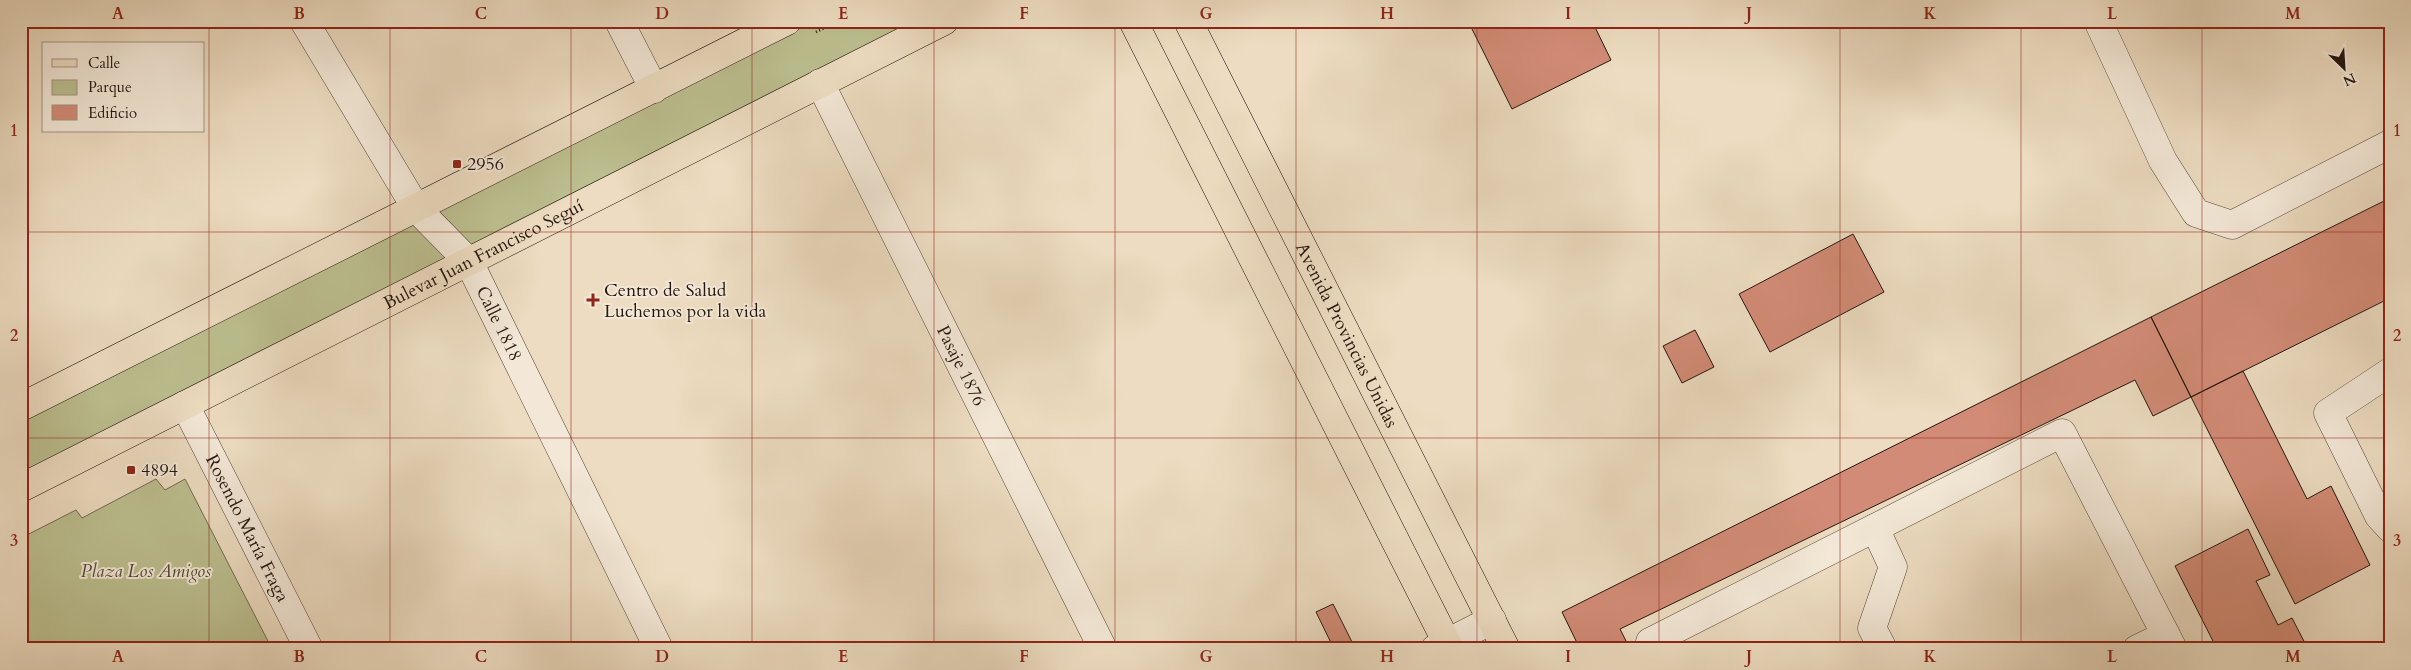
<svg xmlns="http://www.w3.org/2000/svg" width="2411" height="670" viewBox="0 0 2411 670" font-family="Cardo,serif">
<rect width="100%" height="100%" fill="#eddcc1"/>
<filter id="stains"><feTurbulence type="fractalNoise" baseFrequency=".004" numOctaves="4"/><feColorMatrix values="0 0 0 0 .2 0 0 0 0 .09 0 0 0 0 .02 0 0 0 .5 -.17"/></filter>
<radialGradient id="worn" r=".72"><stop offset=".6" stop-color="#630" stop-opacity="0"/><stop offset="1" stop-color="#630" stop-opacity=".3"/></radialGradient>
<!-- green -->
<path fill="#bcbf90" stroke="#706b50" d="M 787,21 L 944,21 L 21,488 L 21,407 Z
M 156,479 L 165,490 L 185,479 L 272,649 L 21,649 L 21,538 L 76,510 L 82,518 Z"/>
<!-- building -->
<path fill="#d28b76" stroke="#23170f" d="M 1468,21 L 1592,21 L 1611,60 L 1512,109 Z
M 2390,198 L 2390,298 L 2191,397 L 2151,317 Z
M 1853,234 L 1884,292 L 1770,352 L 1739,294 Z
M 2151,317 L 2191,397 L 2153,416 L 2135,380 L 1620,629 L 1630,649 L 1580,649 L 1562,612 Z
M 1695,330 L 1714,367 L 1682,383 L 1663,346 Z
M 2243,371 L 2307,499 L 2331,486 L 2370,565 L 2295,604 L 2191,397 Z
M 2248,529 L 2270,575 L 2256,581 L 2278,625 L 2292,618 L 2308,649 L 2217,649 L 2175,566 Z
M 1333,604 L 1355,648 L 1353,649 L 1334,649 L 1316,612 Z"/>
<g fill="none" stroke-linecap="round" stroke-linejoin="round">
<defs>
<g id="minor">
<path id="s1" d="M 304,21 L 416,208 L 469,262 L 659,649"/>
<path d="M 619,21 L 654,89"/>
<path d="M 2098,21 L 2163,161 L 2196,213 L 2232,225 L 2390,144"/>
<path id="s2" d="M 820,83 L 1103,649"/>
<path d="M 2390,372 L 2328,413 L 2379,516 L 2390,528"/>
<path id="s3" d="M 185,405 L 309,649"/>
<path d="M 1875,528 L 1893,567 L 1872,628 L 1883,649"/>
<path d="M 1650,642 L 2062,433 L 2173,649"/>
<path d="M 1435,649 L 1492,620"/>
<path d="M 2137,649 L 2166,635"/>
</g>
<g id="major">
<path d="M 1133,21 L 1450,649"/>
<path id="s4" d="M 1188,21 L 1506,649"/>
<path d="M 21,407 L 787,21"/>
<path id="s5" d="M 21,488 L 944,21"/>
</g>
</defs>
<!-- minor casing -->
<use href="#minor" stroke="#56483c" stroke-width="29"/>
<!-- major casing -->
<use href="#major" stroke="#23170f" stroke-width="29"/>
<!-- path -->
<path stroke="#23170f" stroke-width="3" stroke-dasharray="1 2.5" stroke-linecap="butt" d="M 816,32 L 838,21"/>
<!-- minor -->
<use href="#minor" stroke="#f3e8d7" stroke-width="28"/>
<!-- major -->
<use href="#major" stroke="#eddcc1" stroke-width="28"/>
</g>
<!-- grid -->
<path fill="none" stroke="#8f2418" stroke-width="1" stroke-opacity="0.55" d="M 209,21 L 209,649M 390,21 L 390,649M 571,21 L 571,649M 752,21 L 752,649M 934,21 L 934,649M 1115,21 L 1115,649M 1296,21 L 1296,649M 1477,21 L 1477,649M 1659,21 L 1659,649M 1840,21 L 1840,649M 2021,21 L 2021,649M 2202,21 L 2202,649M 21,232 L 2390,232M 21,438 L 2390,438"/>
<!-- markers -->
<g fill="#8f2418" stroke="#f3e8d7" stroke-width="2">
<rect x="452" y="159" width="10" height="10" rx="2.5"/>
<path d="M590.5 292.5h5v5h5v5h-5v5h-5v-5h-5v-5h5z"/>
<rect x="126" y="465" width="10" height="10" rx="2.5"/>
</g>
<g text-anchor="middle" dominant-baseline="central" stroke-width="4" stroke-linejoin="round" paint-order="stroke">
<!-- poi labels -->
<g font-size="18" fill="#23170f" stroke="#f3e8d7" text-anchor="start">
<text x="467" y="164">2956</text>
<text x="604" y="290">Centro de Salud<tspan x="604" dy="21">Luchemos por la vida</tspan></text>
<text x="141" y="470">4894</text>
</g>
<!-- street labels -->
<g font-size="18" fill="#23170f" stroke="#f3e8d7">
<text stroke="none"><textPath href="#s5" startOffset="518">Bulevar Juan Francisco Seguí</textPath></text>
<text stroke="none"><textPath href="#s1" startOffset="362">Calle 1818</textPath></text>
<text stroke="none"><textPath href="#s4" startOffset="352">Avenida Provincias Unidas</textPath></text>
<text stroke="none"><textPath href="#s2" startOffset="316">Pasaje 1876</textPath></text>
<text stroke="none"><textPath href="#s3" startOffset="138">Rosendo María Fraga</textPath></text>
</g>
<!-- park labels -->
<g font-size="18" font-style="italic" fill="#514936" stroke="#f3e8d7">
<text x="146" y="571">Plaza Los Amigos</text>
</g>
</g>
<!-- margin -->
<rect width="2411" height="670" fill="none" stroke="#eddcc1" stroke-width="55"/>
<!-- legend -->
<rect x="42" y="42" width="162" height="90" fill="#f3e8d7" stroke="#a09487"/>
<rect x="52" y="59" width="25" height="8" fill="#eddcc1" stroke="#a09487"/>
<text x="88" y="68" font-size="15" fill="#23170f">Calle</text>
<rect x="52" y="80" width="25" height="15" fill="#bcbf90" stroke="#a09487"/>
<text x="88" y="92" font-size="15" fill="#23170f">Parque</text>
<rect x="52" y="105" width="25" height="15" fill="#d28b76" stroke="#a09487"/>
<text x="88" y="118" font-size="15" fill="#23170f">Edificio</text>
<!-- north arrow -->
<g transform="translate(2344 68) rotate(155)" stroke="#f3e8d7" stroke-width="4" paint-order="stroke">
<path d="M0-4L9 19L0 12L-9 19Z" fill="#23170f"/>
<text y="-8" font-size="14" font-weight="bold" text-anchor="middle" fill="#23170f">N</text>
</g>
<rect x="28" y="28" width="2356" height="614" fill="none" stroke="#8f2418" stroke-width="2"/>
<g font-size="16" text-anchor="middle" font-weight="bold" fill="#8f2418">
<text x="118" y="19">A</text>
<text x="299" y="19">B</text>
<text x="481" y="19">C</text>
<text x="662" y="19">D</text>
<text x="843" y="19">E</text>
<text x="1024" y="19">F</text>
<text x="1206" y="19">G</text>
<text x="1387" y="19">H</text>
<text x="1568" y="19">I</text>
<text x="1749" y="19">J</text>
<text x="1930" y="19">K</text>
<text x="2112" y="19">L</text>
<text x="2293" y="19">M</text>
<text x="14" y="136">1</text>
<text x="2397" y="136">1</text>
<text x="14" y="341">2</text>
<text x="2397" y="341">2</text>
<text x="14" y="546">3</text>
<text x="2397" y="546">3</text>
<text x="118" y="662">A</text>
<text x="299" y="662">B</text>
<text x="481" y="662">C</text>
<text x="662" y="662">D</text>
<text x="843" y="662">E</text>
<text x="1024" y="662">F</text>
<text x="1206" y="662">G</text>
<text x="1387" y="662">H</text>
<text x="1568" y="662">I</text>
<text x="1749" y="662">J</text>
<text x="1930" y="662">K</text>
<text x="2112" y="662">L</text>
<text x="2293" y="662">M</text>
</g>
<rect width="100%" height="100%" filter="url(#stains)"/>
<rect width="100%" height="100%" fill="url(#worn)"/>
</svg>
